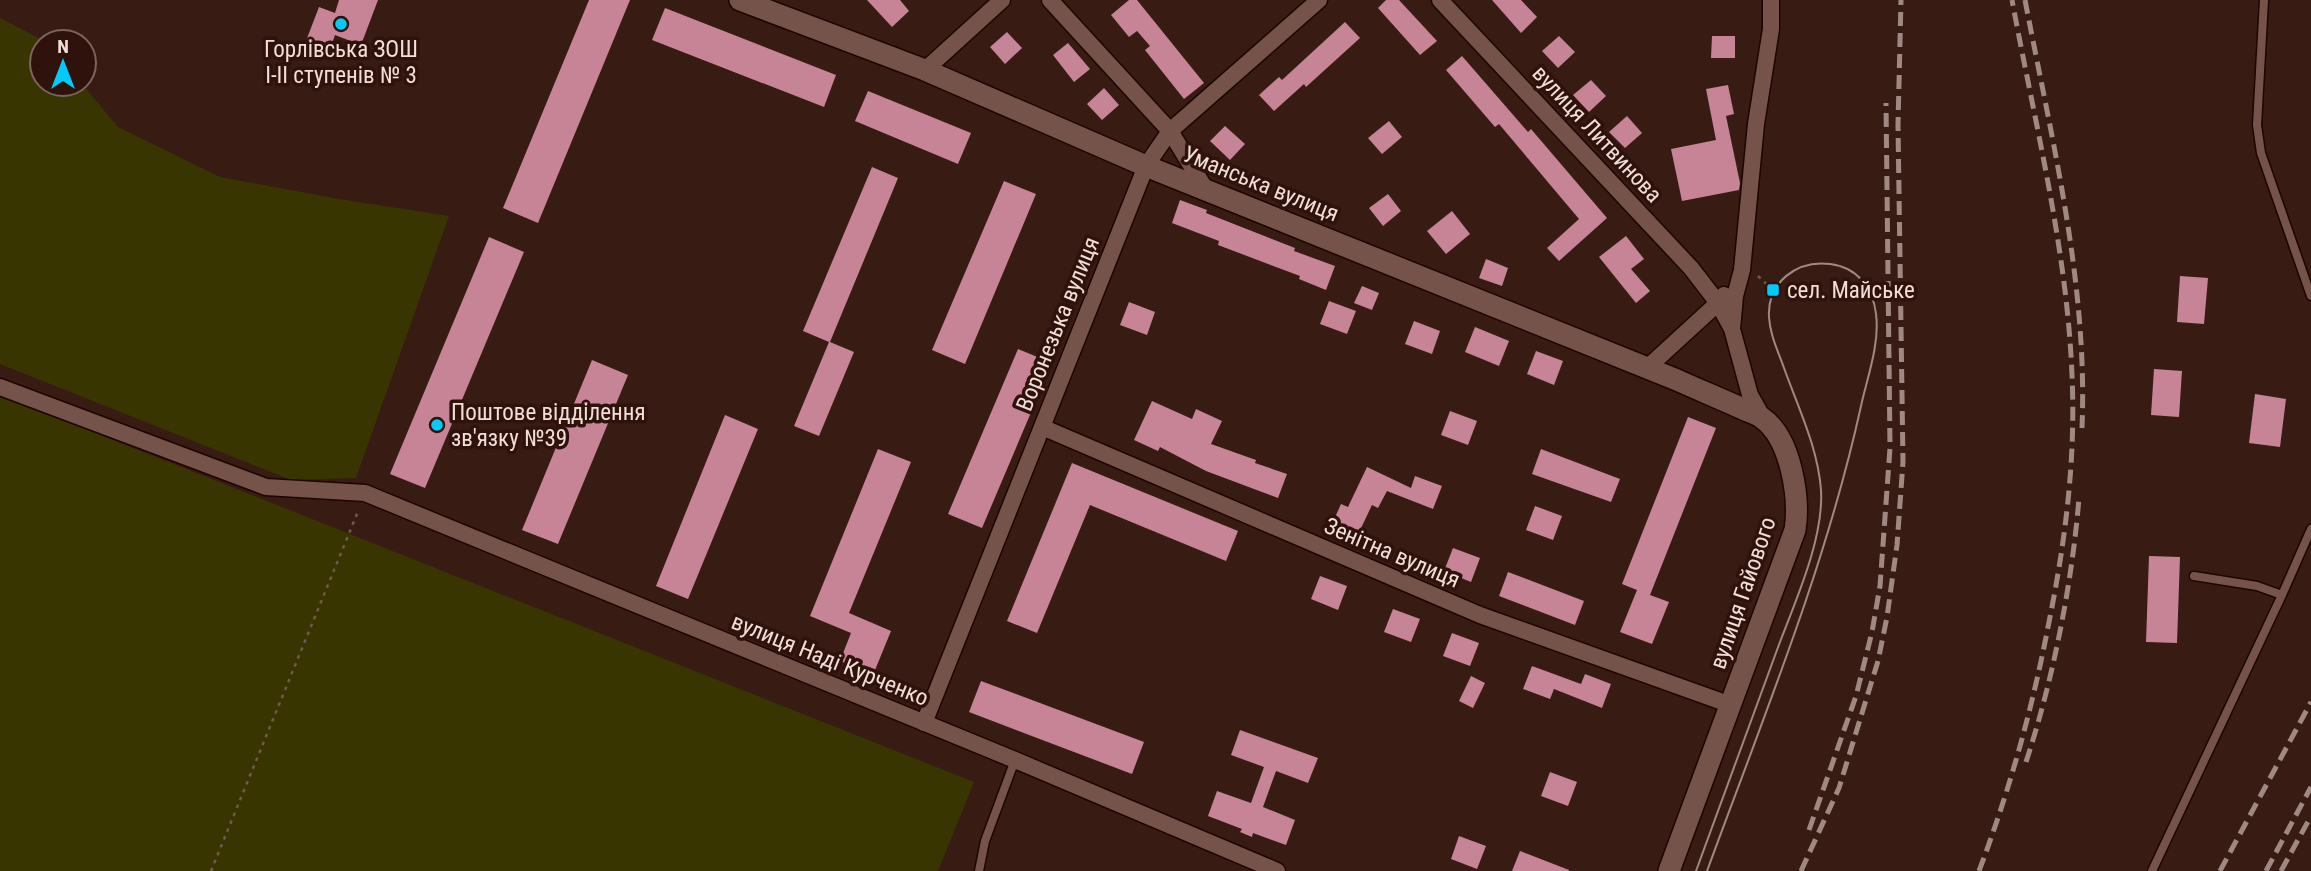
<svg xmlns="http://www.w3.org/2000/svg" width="2311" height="871" viewBox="0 0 2311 871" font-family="'Roboto Condensed',sans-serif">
<rect width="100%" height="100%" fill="#381c14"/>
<!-- green -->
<path fill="#393500" d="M 0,18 L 46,42 L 42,42 L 42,84 L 82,84 L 118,127 L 220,177 L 339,199 L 449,216 L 356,478 L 291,480 L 0,364 Z
M 0,395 L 974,782 L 938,871 L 0,871 Z"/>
<!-- building -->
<path fill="#c68496" d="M 339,0 L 378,0 L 361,45 L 335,35 L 328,55 L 304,46 L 319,7 L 335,13 Z
M 589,0 L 630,0 L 538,223 L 503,208 Z
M 867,0 L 900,0 L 909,11 L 892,27 Z
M 1129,0 L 1137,0 L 1204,83 L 1184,99 L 1145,50 L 1150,46 L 1137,31 L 1129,37 L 1111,15 Z
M 1386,0 L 1399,0 L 1437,41 L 1420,55 L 1378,8 Z
M 1492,0 L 1521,0 L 1537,17 L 1521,33 Z
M 665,8 L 836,75 L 824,107 L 652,40 Z
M 1345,22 L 1360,38 L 1306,87 L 1304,84 L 1274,111 L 1259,95 L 1279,77 L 1282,80 Z
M 1007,32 L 1022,48 L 1005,64 L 990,47 Z
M 1559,36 L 1575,52 L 1558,68 L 1542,51 Z
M 1712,36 L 1735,36 L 1735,58 L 1711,58 Z
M 1068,43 L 1090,69 L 1074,82 L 1053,55 Z
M 1462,56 L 1528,132 L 1531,129 L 1607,218 L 1559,261 L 1547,248 L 1579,219 L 1499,124 L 1495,127 L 1446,70 Z
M 1591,80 L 1606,96 L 1589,112 L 1573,95 Z
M 1728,85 L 1734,114 L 1726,116 L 1740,183 L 1739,190 L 1682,201 L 1671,149 L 1716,140 L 1706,89 Z
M 1104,88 L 1119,105 L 1102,120 L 1087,104 Z
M 868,91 L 971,133 L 958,164 L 855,121 Z
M 1627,116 L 1642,133 L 1625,148 L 1609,132 Z
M 1389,121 L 1402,137 L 1382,154 L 1368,138 Z
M 1225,126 L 1245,144 L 1230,160 L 1210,141 Z
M 872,167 L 898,178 L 830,342 L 854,352 L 819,436 L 794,426 L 829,342 L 803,331 Z
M 1004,181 L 1036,194 L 965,364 L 932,350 Z
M 1388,194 L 1401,211 L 1383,226 L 1369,208 Z
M 1180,200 L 1207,210 L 1206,213 L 1295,248 L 1294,251 L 1335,266 L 1326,290 L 1299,279 L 1300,276 L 1218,245 L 1219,241 L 1172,223 Z
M 1452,211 L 1470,234 L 1446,254 L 1427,231 Z
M 1626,236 L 1644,259 L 1631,269 L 1650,291 L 1636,303 L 1599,257 Z
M 489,237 L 524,252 L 425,488 L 390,474 Z
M 1486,259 L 1508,268 L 1502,286 L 1479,278 Z
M 2180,276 L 2208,278 L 2204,324 L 2177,322 Z
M 1362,286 L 1379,293 L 1372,310 L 1354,303 Z
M 1329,301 L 1356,311 L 1347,334 L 1320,324 Z
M 1129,302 L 1155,312 L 1147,335 L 1120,325 Z
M 1414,321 L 1440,331 L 1432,354 L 1405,344 Z
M 1475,327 L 1509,341 L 1499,366 L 1465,352 Z
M 1018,349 L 1052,363 L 982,528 L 948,514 Z
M 1536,351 L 1563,361 L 1554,385 L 1527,374 Z
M 592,360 L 628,375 L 558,544 L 522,530 Z
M 2154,369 L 2182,371 L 2179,417 L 2151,415 Z
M 2255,394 L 2286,399 L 2280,447 L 2249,443 Z
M 1152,401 L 1192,419 L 1196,409 L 1222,421 L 1211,444 L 1256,460 L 1255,463 L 1287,474 L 1278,498 L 1206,471 L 1160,447 L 1158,451 L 1134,440 Z
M 1450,411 L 1477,421 L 1468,445 L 1441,435 Z
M 725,415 L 758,429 L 688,599 L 656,586 Z
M 1688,417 L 1716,428 L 1650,595 L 1669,602 L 1652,644 L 1620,632 L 1637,590 L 1622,584 Z
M 878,449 L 911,462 L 849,613 L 891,631 L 873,675 L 840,661 L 851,633 L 810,616 Z
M 1541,449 L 1620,479 L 1611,502 L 1532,474 Z
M 1072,463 L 1238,531 L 1226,561 L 1090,505 L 1037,633 L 1007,621 Z
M 1367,467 L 1411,488 L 1415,476 L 1442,486 L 1433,509 L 1387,491 L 1378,508 L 1372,505 L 1353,545 L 1328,533 L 1341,504 L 1348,507 Z
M 1535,506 L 1562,516 L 1553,540 L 1526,530 Z
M 1453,548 L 1480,558 L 1471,582 L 1444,571 Z
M 2149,556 L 2180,557 L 2177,643 L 2146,642 Z
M 1508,572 L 1584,601 L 1575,625 L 1499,596 Z
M 1320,576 L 1347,586 L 1338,610 L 1311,599 Z
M 1393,609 L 1420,619 L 1411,642 L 1384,632 Z
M 1452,633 L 1479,643 L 1470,666 L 1443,656 Z
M 1532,666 L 1581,684 L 1585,674 L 1611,684 L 1602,708 L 1554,689 L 1550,699 L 1523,689 Z
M 1471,676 L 1485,683 L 1473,708 L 1459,701 Z
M 981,681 L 1144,742 L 1132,774 L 969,712 Z
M 1240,730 L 1318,758 L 1308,783 L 1276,771 L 1263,807 L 1295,820 L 1286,845 L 1253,833 L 1252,837 L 1240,832 L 1242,829 L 1208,816 L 1217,791 L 1251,803 L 1264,767 L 1231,755 Z
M 1550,772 L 1577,782 L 1568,806 L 1541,796 Z
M 1459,836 L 1486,846 L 1477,869 L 1451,859 Z
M 1520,851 L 1569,870 L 1569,871 L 1512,871 Z"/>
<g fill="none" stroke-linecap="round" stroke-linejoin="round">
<defs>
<path id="lane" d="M 2264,0 L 2257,125 L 2261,153 L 2311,296
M 2194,576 L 2257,586 L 2282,595
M 979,871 L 985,841 L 1015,760
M 2152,871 L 2282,595 L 2311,529"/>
<path id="street" d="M 1050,0 L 1170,131 L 1206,190
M 1440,0 L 1691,268 L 1718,303 L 1732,329
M 925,70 L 1002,0
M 1647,368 L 1718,303 L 1724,295
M 0,387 L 266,487 L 365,493 L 1015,760 L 1277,871
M 1763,418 L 1750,395 L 1732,329 L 1735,296 L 1742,270 L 1756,124 L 1771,29 L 1771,0
M 1042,427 L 1480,615 L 1731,705
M 924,723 L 1146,166 L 1170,131 L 1319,0"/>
<path id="secondary" d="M 740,0 L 925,70 L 1146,166 L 1677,380 C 1699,390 1721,399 1743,409 C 1749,412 1757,414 1762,418 C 1791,438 1800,498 1795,530 L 1669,871"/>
</defs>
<!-- lane casing -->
<use href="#lane" stroke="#1e0501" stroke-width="11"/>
<!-- street casing -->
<use href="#street" stroke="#1e0501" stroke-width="19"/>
<!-- secondary casing -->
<use href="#secondary" stroke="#1e0501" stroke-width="24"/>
<!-- path -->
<path stroke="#725851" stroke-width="2.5" stroke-dasharray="3.5 5" stroke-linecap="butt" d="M 1758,276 L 1773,290
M 211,871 L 359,509"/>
<!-- lane -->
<use href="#lane" stroke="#75534a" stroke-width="8"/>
<!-- street -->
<use href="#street" stroke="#75534a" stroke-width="16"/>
<!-- secondary -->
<use href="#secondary" stroke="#75534a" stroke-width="21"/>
<!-- tram -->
<path stroke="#a08982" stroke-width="2" d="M 1696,871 C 1723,797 1750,724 1777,650 C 1794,604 1824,540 1821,490 C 1818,448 1798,407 1784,368 C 1778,351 1770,335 1769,317 C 1767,282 1797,260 1830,264 C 1857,267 1873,288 1876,314 C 1880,344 1867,378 1861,406 C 1826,566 1763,718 1707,871"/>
<!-- rail -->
<path stroke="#a08982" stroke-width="5" stroke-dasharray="14 7" stroke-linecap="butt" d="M 2025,0 C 2052,141 2088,284 2082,428
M 2026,762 C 2053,680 2072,584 2079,498
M 1809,830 L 1856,696 L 1872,632 L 1880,586 L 1890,448 L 1886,103
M 1801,871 L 1839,788 L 1878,661 L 1887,617 L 1897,545 L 1903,462 L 1898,125 L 1901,0
M 1979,871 C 2009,792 2032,710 2048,627 C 2065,544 2076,460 2072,375 C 2067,249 2035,124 2012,0
M 2220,871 L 2311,702
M 2266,871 L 2311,787
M 2281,871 L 2311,816"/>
</g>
<!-- markers -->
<g fill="#02cbf9" stroke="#2e120b" stroke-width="2.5">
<circle cx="341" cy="24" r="7"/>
<rect x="1766" y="283" width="14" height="14" rx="3.5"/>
<circle cx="437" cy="425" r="7"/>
</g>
<g text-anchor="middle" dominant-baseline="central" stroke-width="7" stroke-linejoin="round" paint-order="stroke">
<!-- poi labels -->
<g font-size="23" fill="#f2ded8" stroke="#2e120b" text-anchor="start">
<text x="341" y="49" text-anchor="middle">Горлівська ЗОШ<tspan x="341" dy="26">І-ІІ ступенів № 3</tspan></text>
<text x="1787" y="290">сел. Майське</text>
<text x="451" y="412">Поштове відділення<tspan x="451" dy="26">зв'язку №39</tspan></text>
</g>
<!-- street labels -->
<g font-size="23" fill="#f2ded8" stroke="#2e120b">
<text transform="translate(1597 134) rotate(47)">вулиця Литвинова</text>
<text transform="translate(1261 184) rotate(22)">Уманська вулиця</text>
<text transform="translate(1058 324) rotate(-68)">Воронезька вулиця</text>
<text transform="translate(1392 553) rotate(23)">Зенітна вулиця</text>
<text transform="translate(1743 593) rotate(-71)">вулиця Гайового</text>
<text transform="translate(830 660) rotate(22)">вулиця Наді Курченко</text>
</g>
</g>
<!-- north arrow -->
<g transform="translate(63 63)"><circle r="33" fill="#2e120b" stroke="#7c645d" stroke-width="2"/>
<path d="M0-5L12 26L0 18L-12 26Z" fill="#02cbf9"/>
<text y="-10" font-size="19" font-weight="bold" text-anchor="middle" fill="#f2ded8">N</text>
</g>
</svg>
